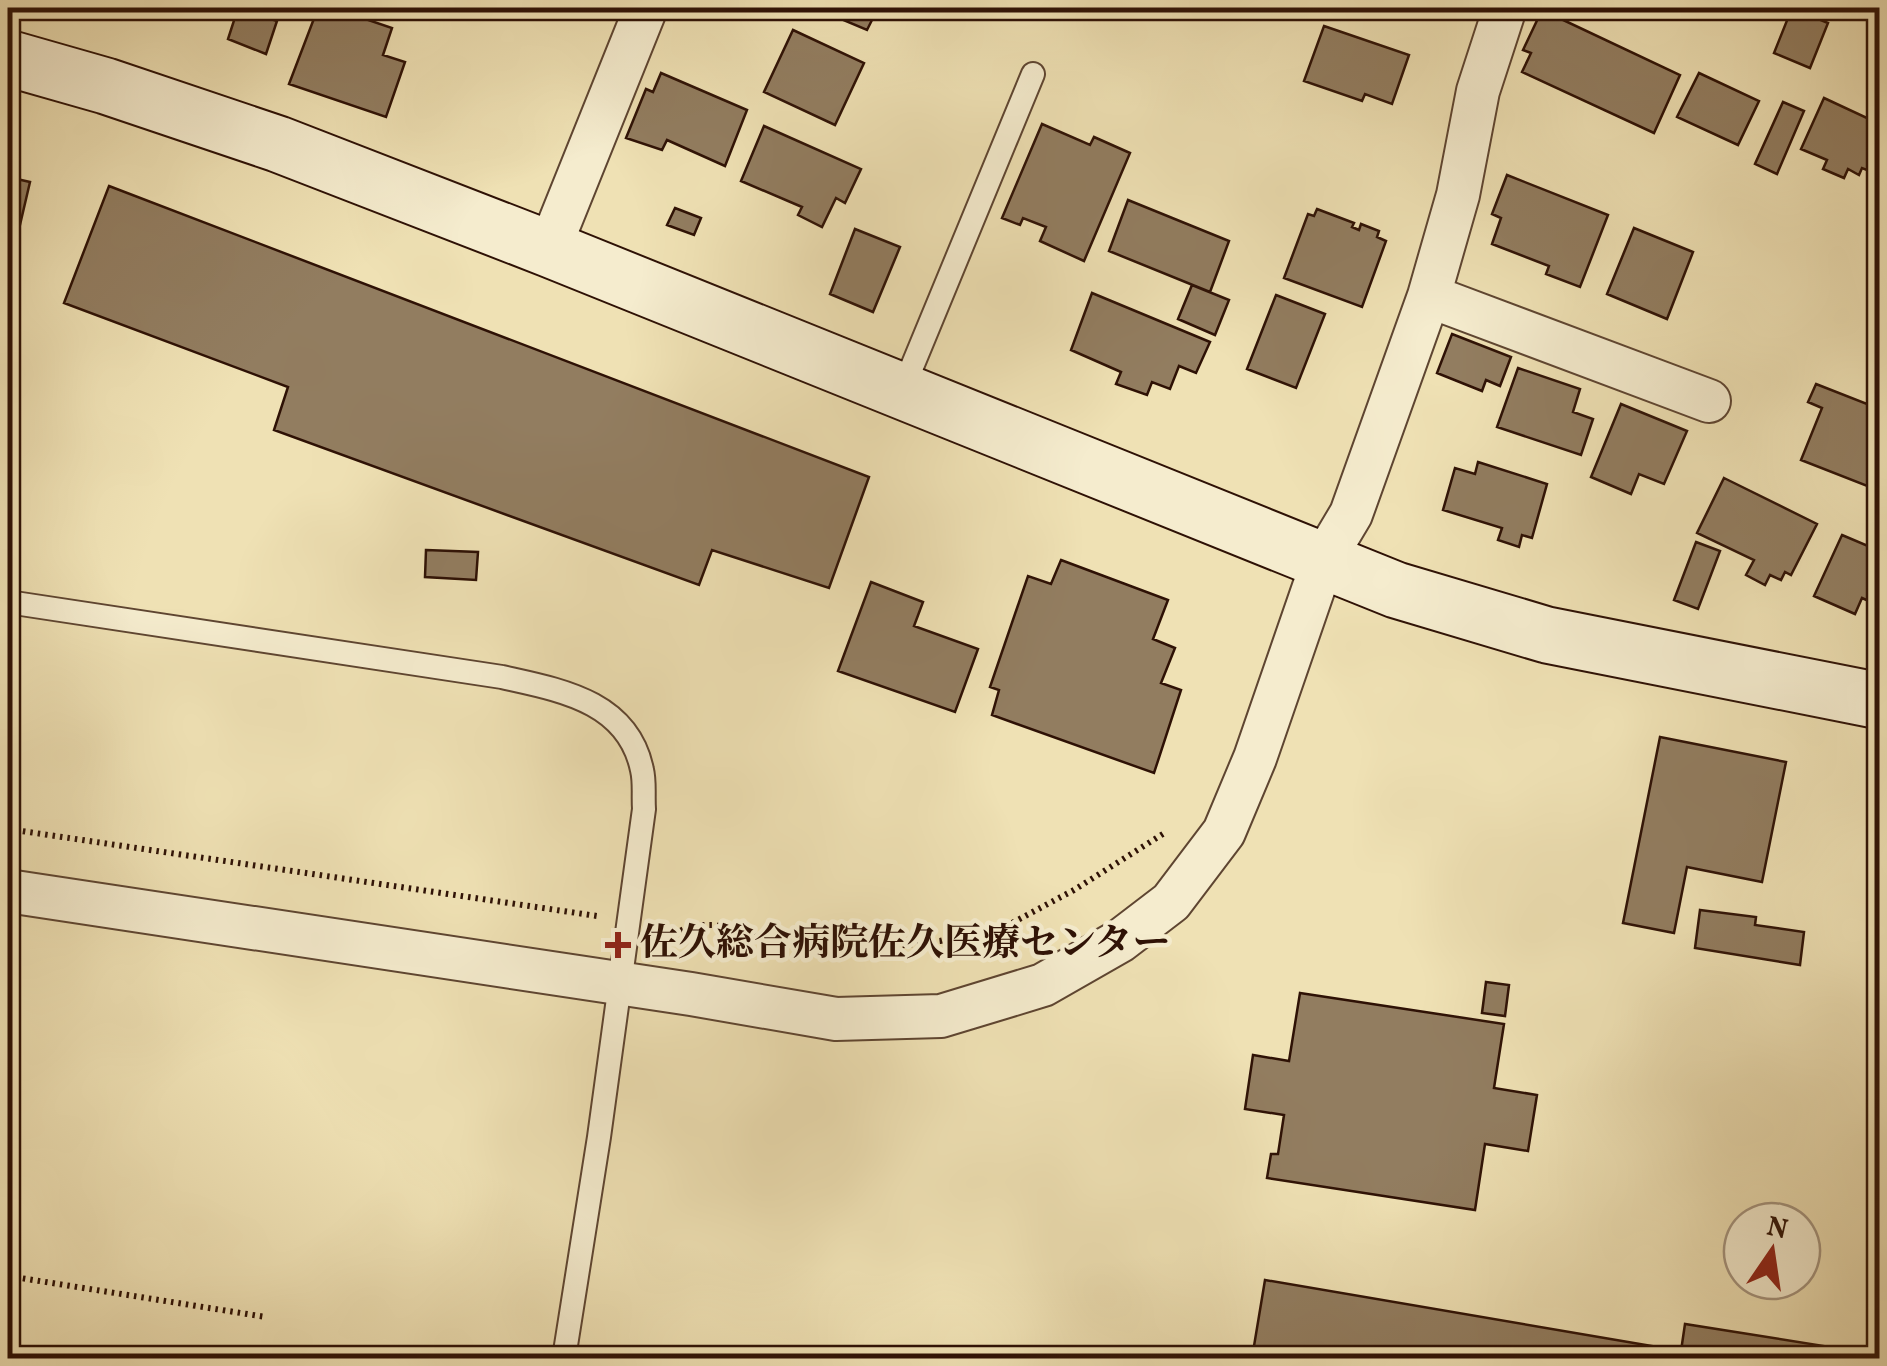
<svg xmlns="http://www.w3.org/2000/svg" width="1887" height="1366" viewBox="0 0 1887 1366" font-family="Vollkorn,'Noto Serif JP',serif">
<rect width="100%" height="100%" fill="#efe1b4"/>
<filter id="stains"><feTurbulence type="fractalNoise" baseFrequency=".002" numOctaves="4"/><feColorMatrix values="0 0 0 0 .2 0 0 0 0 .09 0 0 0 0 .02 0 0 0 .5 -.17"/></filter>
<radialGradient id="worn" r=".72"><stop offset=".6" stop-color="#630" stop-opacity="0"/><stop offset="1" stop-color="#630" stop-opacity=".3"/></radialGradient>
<!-- building -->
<path fill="#927d60" stroke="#2e1105" stroke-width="2.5" d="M 238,8 L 277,21 L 266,54 L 228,39 Z
M 318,8 L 333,8 L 392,28 L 383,55 L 405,62 L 386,117 L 289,84 Z
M 815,8 L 878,8 L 867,30 Z
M 881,8 L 913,8 L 908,19 Z
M 1186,8 L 1219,8 L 1213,19 Z
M 1792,8 L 1828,23 L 1810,68 L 1774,53 Z
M 1542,10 L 1680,75 L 1654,133 L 1522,72 L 1531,53 L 1523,50 Z
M 1324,26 L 1409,55 L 1392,104 L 1365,94 L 1362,101 L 1304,81 Z
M 793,30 L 864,63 L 835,125 L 764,92 Z
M 661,73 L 747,110 L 725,166 L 667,140 L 662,150 L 626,138 L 646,89 L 653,92 Z
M 1699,73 L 1759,101 L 1738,145 L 1677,117 Z
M 1824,98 L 1880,124 L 1880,175 L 1862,168 L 1859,175 L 1848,169 L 1844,178 L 1823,169 L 1827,160 L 1801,149 Z
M 1783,102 L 1804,111 L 1777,174 L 1755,164 Z
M 1042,124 L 1090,145 L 1094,137 L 1130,153 L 1084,261 L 1040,241 L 1046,227 L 1023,218 L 1020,225 L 1002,218 Z
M 764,126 L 861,169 L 845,203 L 836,198 L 822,227 L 798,215 L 802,207 L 741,181 Z
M 1507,175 L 1608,215 L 1580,287 L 1546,274 L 1549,266 L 1492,244 L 1501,218 L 1492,214 Z
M 8,177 L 30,182 L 16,242 L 8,240 Z
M 109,186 L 869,477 L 829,588 L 712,550 L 699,585 L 274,430 L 288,387 L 64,303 Z
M 1128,200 L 1229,241 L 1210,292 L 1109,251 Z
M 675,208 L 701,218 L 694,235 L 667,225 Z
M 1317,209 L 1354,223 L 1352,227 L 1359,230 L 1361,224 L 1379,231 L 1377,237 L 1386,241 L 1362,307 L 1284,278 L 1308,214 L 1314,216 Z
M 1634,228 L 1693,252 L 1667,319 L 1607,294 Z
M 855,229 L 900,247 L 873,312 L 830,294 Z
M 1192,285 L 1229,300 L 1215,335 L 1178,319 Z
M 1092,293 L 1210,342 L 1196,373 L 1179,366 L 1170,389 L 1152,382 L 1147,395 L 1116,384 L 1121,372 L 1071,350 Z
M 1276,295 L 1325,314 L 1296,388 L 1247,369 Z
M 1452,334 L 1511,357 L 1500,386 L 1486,380 L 1482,391 L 1437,373 Z
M 1518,368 L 1580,389 L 1573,412 L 1593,419 L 1581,455 L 1497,427 Z
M 1816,384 L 1880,409 L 1880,491 L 1801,460 L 1822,408 L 1808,402 Z
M 1621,404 L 1687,431 L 1664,484 L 1639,474 L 1631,494 L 1591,477 Z
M 1478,462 L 1547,484 L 1532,538 L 1522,535 L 1519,547 L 1498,540 L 1502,528 L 1443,510 L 1455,468 L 1475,474 Z
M 1724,478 L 1817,524 L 1791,575 L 1785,572 L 1781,580 L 1770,575 L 1765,585 L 1746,575 L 1754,560 L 1697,533 Z
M 1842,535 L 1880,551 L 1880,606 L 1862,598 L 1855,614 L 1814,596 Z
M 1696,542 L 1720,551 L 1698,609 L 1674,600 Z
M 426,550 L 478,552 L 476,580 L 425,577 Z
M 1061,560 L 1168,600 L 1153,639 L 1175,648 L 1161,683 L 1181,690 L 1154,773 L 992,715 L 999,690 L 990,687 L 1028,576 L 1051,584 Z
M 871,582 L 923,602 L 914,626 L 978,649 L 955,712 L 838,671 Z
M 1660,737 L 1786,762 L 1762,882 L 1687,867 L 1674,933 L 1623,923 Z
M 1700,910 L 1756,917 L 1755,925 L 1804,932 L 1800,965 L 1695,948 Z
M 1486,982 L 1509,985 L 1505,1016 L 1482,1013 Z
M 1300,993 L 1504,1024 L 1494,1088 L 1537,1095 L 1528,1151 L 1485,1144 L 1475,1210 L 1267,1178 L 1271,1154 L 1278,1154 L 1284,1115 L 1245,1109 L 1253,1055 L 1289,1061 Z
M 1265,1280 L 1681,1351 L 1685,1324 L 1880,1355 L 1880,1358 L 1252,1358 Z"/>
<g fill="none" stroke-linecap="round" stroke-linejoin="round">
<defs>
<path id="lane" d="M 902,391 L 1033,74
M 8,602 L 502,677 C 560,690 628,701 642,770 C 645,782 643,796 644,809 L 599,1137 L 564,1358"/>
<path id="street" d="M 549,249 L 646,8
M 1429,296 L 1709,401
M 8,891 L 691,994 L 836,1019 L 941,1016 L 1043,985 L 1120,941 L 1171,902 L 1224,832 L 1255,758 L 1323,561 L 1351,514 L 1429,296 L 1458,195 L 1478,91 L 1505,8"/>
<path id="secondary" d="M 8,58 L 106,86 L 278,144 L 549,249 L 1396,590 L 1547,635 L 1880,701"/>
</defs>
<!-- lane casing -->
<use href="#lane" stroke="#5e4531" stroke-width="26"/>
<!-- street casing -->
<use href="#street" stroke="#5e4531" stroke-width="46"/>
<!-- secondary casing -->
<use href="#secondary" stroke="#2e1105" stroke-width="59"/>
<!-- path -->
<path stroke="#2e1105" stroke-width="6" stroke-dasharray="2.5 5" stroke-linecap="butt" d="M 8,829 L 597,916
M 674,934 L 692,925 L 714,925 L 806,942 L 845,941 L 889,947 L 940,941 L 1012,923 L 1074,890 L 1166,832
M 8,1276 L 266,1317"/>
<!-- lane -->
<use href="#lane" stroke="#f5ecce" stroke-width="22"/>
<!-- street -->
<use href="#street" stroke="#f5ecce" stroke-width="42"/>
<!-- secondary -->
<use href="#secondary" stroke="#f5ecce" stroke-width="55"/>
</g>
<!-- markers -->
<path fill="#8f2418" stroke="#f5ecce" stroke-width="4" d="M613 930h10v10h10v10h-10v10h-10v-10h-10v-10h10z"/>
<g text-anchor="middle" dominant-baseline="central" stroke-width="9" stroke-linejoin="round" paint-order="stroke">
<!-- poi labels -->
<g font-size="38" font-weight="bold" fill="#2e1105" stroke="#f5ecce" text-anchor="start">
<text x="640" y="945">佐久総合病院佐久医療センター</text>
</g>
</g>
<!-- margin -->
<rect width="1887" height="1366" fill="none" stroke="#efe1b4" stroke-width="40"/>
<rect x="10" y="10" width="1867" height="1346" fill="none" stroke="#2e1105" stroke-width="5"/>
<rect x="20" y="20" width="1847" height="1326" fill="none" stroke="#2e1105" stroke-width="2.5"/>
<!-- north arrow -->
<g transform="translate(1772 1251) rotate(13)"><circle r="48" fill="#f5ecce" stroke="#a5947e" stroke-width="2.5"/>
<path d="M0-8L18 38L0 25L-18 38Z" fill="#8f2418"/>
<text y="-15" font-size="28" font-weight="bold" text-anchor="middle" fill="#2e1105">N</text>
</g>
<rect width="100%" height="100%" filter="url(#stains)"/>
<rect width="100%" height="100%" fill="url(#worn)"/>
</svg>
